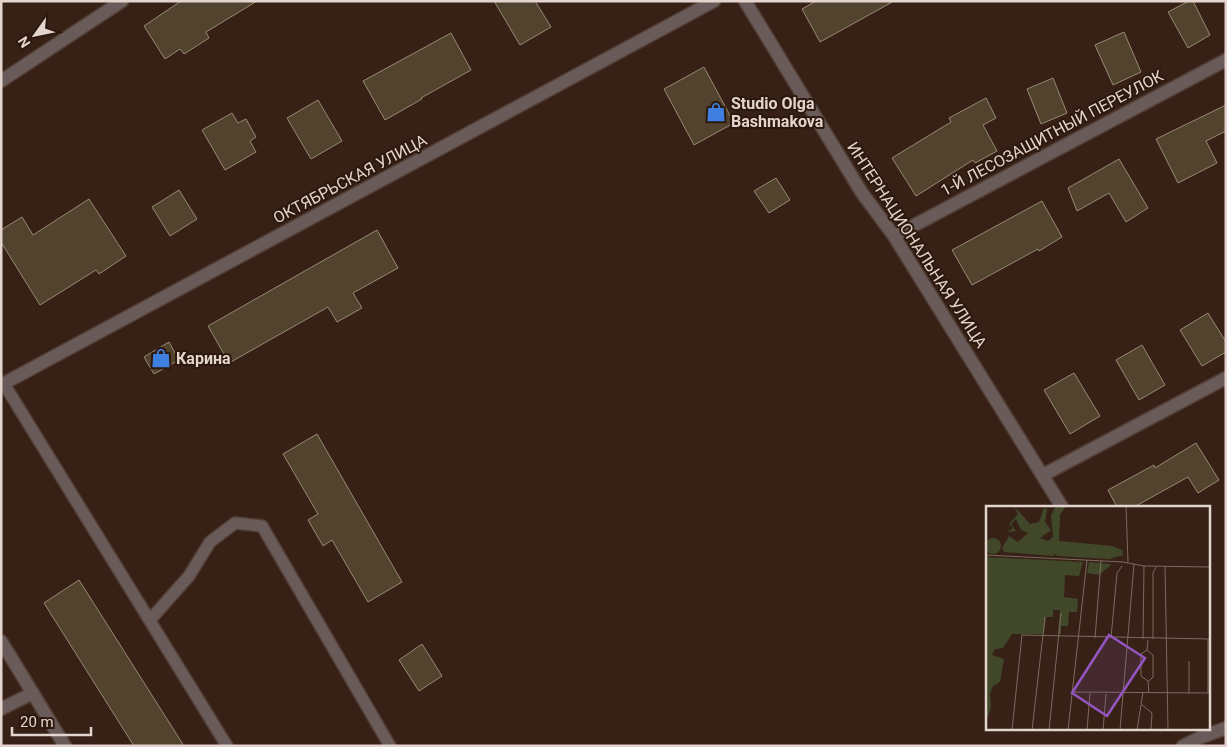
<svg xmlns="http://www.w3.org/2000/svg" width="1227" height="747" viewBox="0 0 1227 747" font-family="Roboto,sans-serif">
<rect width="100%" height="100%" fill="#372116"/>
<!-- building -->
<path fill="#51432e" stroke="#998972" d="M 181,1 L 257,1 L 206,32 L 209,38 L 184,54 L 180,49 L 165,59 L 144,26 Z
M 494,1 L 535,1 L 551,27 L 520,45 Z
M 816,1 L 894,1 L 820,42 L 802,9 Z
M 1189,1 L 1193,1 L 1210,35 L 1188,48 L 1168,12 Z
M 1124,32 L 1141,72 L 1113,85 L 1095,45 Z
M 451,33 L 471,70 L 421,98 L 422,99 L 385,120 L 363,81 Z
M 704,67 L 734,123 L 694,145 L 664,89 Z
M 1053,78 L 1067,113 L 1041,124 L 1027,89 Z
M 986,98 L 996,118 L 983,125 L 997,151 L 975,163 L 973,160 L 916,196 L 892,158 L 951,122 L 949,118 Z
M 318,100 L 342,141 L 311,159 L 287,118 Z
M 1226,105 L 1226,131 L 1206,141 L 1217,163 L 1178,183 L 1156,139 Z
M 232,113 L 238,123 L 246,119 L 256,137 L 250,141 L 256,152 L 225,170 L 202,130 Z
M 1119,159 L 1148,208 L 1126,222 L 1109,193 L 1077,211 L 1068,188 Z
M 776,178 L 790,200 L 769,213 L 754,191 Z
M 179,190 L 197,219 L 170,236 L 152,207 Z
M 89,199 L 126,256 L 99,274 L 96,270 L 40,305 L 1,242 L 1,230 L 22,217 L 33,235 Z
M 1042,201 L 1062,237 L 1039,251 L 1038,249 L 972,285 L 952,250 Z
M 377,230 L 398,268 L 353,293 L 362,308 L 337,322 L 328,307 L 229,363 L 208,326 Z
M 1208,313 L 1226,342 L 1226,352 L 1202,366 L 1180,330 Z
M 169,342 L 179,360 L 154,374 L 144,357 Z
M 1142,345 L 1165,385 L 1139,400 L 1116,360 Z
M 1074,373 L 1100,416 L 1070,434 L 1044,390 Z
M 317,434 L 402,582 L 368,602 L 332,540 L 323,546 L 308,520 L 318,514 L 283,454 Z
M 1196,443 L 1219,480 L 1198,493 L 1188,477 L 1134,507 L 1117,507 L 1108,490 L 1154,465 L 1155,468 Z
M 79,580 L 184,746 L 134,746 L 44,603 Z
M 422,644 L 442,676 L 419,691 L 399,660 Z"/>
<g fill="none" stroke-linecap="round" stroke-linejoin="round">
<defs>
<path id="service" d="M 4,384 L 227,746
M 150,620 L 189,576 L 210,542 L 235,523 L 262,526 L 390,746"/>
<path id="minor" d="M 745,1 L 862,193 L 894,236 L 1062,507
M 1,81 L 122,1
M 894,236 L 1226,60
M 1043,475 L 1226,378
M 1,641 L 65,746
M 1,709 L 33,693
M 1183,746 L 1199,738 L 1226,728"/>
<path id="tertiary" d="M 1,385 L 714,1"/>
</defs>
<!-- service casing -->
<use href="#service" stroke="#533e33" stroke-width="14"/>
<!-- minor casing -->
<use href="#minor" stroke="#533e33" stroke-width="15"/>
<!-- tertiary casing -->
<use href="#tertiary" stroke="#533e33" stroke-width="15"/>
<!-- service -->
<use href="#service" stroke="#685b5a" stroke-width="11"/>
<!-- minor -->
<use href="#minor" stroke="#685b5a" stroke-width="12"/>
<!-- tertiary -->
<use href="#tertiary" stroke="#685b5a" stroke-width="12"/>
</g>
<!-- icons -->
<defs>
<symbol id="shop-bare" viewBox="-9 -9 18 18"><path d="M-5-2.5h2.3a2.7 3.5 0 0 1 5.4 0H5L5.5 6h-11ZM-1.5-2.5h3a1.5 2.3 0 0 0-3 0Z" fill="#3f7fe0" stroke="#2d180d" stroke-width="2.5" paint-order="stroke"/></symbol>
</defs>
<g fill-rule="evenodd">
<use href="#shop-bare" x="702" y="98" width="28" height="28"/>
<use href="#shop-bare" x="147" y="344" width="28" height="28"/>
</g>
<g text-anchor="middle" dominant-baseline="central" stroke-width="4" stroke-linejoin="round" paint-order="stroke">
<!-- poi labels -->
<g font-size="16" font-weight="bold" fill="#e3d4cd" stroke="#2d180d" text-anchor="start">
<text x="731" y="103">Studio Olga<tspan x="731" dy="18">Bashmakova</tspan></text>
<text x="176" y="358">Карина</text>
</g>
<!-- street labels -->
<g font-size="16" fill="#e3d4cd" stroke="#2d180d">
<text transform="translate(1052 133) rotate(-28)">1-Й ЛЕСОЗАЩИТНЫЙ ПЕРЕУЛОК</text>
<text transform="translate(350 179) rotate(-28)">ОКТЯБРЬСКАЯ УЛИЦА</text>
<text transform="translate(917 245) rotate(57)">ИНТЕРНАЦИОНАЛЬНАЯ УЛИЦА</text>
</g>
</g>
<!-- overview -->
<g transform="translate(986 506)">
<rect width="224" height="224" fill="#372116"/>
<path d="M 28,0 L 44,18 L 53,16 L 58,2 L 61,3 L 59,16 L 65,24 L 54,32 L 62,35 L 67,31 L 65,9 L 70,0 L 80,0 L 74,9 L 73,35 L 126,40 L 136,44 L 137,49 L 123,53 L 71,50 L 68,47 L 68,50 L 18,46 L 16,42 L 23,30 L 32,36 L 42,27 L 35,24 L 30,13 L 25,18 L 30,25 L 21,26 L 27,22 L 23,18 L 32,8 ZM-1 40a8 8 0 1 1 16 0a8 8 0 1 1-16 0ZM 0,51 L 97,56 L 93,70 L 79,69 L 78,91 L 92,93 L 91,106 L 83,106 L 82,120 L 75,120 L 75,128 L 72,128 L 74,104 L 67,104 L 67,111 L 60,111 L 58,128 L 26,128 L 17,142 L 9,143 L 6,149 L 18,153 L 14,176 L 7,180 L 4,188 L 5,201 L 1,214 ZM 103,56 L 124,58 L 125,59 L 113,69 L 101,67 Z" fill="#41482a"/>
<path fill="none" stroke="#7c695f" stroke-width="1" d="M 140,0 L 142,56M 0,49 L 137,56 L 158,60 L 224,61M 179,60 L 182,224M 109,132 L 115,55M 125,132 L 131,67 L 136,60M 157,133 L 158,60M 167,133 L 167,67 L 170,61M 222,133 L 222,187M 162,134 L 161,144 L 167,149 L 167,171 L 162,176 L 163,187M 161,144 L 155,148 L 155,170 L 162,175M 203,155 L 203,188M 87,186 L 224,187M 157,187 L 155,198 L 166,207 L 165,224M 26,224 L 36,129 L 224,133M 46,224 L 59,111M 63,224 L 75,107M 82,224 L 101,54M 101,224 L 104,187M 117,224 L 120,188M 134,224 L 148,58M 151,224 L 155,199"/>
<path fill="#9556c2" fill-opacity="0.15" stroke="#9556c2" stroke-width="2.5" d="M 123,129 L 159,152 L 121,210 L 86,187 Z"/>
<rect width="224" height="224" fill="none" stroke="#e3d4cd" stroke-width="2.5"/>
</g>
<!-- border -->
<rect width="1227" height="747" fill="none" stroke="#e3d4cd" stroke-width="5"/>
<!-- north arrow -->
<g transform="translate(35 35) rotate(237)" stroke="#2d180d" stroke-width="4" paint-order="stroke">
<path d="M0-4L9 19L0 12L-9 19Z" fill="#e3d4cd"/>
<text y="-8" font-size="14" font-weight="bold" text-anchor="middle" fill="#e3d4cd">N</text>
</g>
<!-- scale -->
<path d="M12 727v8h79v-8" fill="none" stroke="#e3d4cd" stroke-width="2.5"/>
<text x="20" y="727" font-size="15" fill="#e3d4cd" stroke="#2d180d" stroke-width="4" paint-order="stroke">20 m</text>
</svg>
